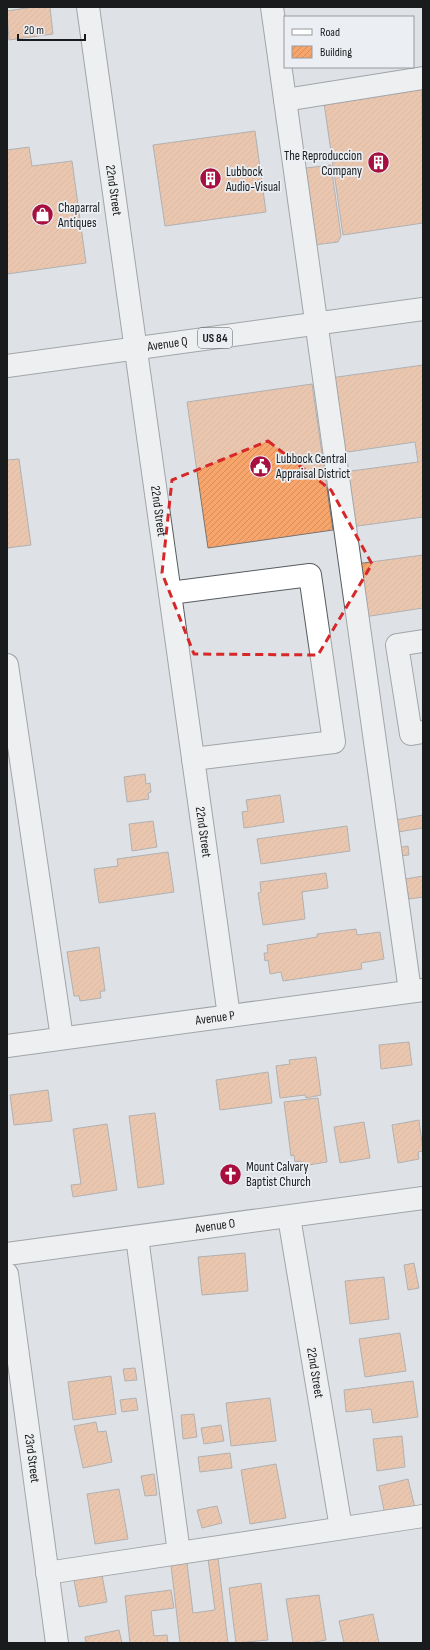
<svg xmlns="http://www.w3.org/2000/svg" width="430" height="1650" viewBox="0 0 430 1650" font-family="'Sofia Sans Condensed',sans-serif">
<defs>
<pattern id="building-hatch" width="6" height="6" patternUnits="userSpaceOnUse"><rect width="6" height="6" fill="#f8a56b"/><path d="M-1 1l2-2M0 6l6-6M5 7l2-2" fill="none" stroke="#d48d5c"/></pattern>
</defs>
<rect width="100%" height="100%" fill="#dee2e6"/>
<!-- building -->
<path fill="url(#building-hatch)" stroke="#7a7573" d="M 33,7 L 50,7 L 53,34 L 9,40 L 7,11 Z
M 422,89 L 423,223 L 343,235 L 324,103 Z
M 255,131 L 266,212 L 165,226 L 153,145 Z
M 29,147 L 32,166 L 72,161 L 86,263 L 7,274 L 7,150 Z
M 331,165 L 341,236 L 338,242 L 314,245 L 303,172 L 306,168 Z
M 423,365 L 423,517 L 351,527 L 344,472 L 418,462 L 415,442 L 341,453 L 330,378 Z
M 312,384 L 333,530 L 208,548 L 187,402 Z
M 19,459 L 31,545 L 7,548 L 7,460 Z
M 423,555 L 423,608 L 364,617 L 356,564 Z
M 145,774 L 146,784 L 150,783 L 151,792 L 148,793 L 149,799 L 127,802 L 124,777 Z
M 280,795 L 284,822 L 244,828 L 242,812 L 248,811 L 246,800 Z
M 423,815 L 423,828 L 398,832 L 396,820 Z
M 153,821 L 157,847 L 132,851 L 129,824 Z
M 347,826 L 350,851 L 261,864 L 257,839 Z
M 408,846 L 409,855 L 399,856 L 397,848 Z
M 168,852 L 174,892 L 99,903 L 94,869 L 118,866 L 117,859 Z
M 326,873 L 328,888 L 302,892 L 305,919 L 263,925 L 258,893 L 261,892 L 260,882 Z
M 423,876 L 423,897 L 409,899 L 405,879 Z
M 356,929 L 357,935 L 380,932 L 384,959 L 361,963 L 362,969 L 283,981 L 281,972 L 270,974 L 268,960 L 265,961 L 264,953 L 268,953 L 267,945 L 317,937 L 317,934 Z
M 99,947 L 105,991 L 100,991 L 101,998 L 80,1001 L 79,996 L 74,996 L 67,952 Z
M 409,1042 L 412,1065 L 381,1069 L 379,1045 Z
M 316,1057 L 321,1095 L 306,1098 L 305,1095 L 280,1098 L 276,1066 L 290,1064 L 289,1060 Z
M 268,1072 L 272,1103 L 220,1110 L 216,1080 Z
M 48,1090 L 52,1121 L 14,1125 L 10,1095 Z
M 318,1098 L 327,1162 L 302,1166 L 301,1161 L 295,1162 L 294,1155 L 291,1156 L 284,1102 Z
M 155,1113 L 164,1184 L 138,1188 L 129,1116 Z
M 419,1120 L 423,1151 L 418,1152 L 419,1159 L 398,1163 L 392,1125 Z
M 364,1122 L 370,1158 L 340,1163 L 334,1127 Z
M 107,1124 L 117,1190 L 73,1197 L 71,1185 L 81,1184 L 73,1129 Z
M 245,1253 L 248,1291 L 202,1295 L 198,1257 Z
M 414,1263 L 419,1288 L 408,1290 L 404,1265 Z
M 384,1277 L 389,1319 L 350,1324 L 345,1281 Z
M 400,1333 L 406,1371 L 365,1377 L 359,1339 Z
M 135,1368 L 137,1380 L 125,1381 L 123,1369 Z
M 111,1376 L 116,1414 L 73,1420 L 68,1382 Z
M 413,1381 L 418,1417 L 373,1423 L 371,1409 L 346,1412 L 344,1390 Z
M 136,1398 L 138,1410 L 122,1412 L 120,1400 Z
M 270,1398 L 276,1441 L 231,1446 L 226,1403 Z
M 194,1414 L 197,1437 L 183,1439 L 181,1415 Z
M 96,1422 L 98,1432 L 106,1431 L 112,1462 L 83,1468 L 74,1426 Z
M 221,1425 L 224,1441 L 204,1444 L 201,1428 Z
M 402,1436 L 405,1467 L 377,1471 L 373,1439 Z
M 230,1453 L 232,1468 L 200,1472 L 198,1457 Z
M 276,1464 L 286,1518 L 250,1524 L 241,1470 Z
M 154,1474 L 157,1495 L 145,1496 L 141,1476 Z
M 408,1479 L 415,1508 L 385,1515 L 379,1486 Z
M 119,1489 L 128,1539 L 95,1544 L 87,1494 Z
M 217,1506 L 222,1523 L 202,1528 L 197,1510 Z
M 218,1558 L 228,1643 L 180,1643 L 171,1565 L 187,1563 L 193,1613 L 215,1610 L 208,1559 Z
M 102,1575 L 107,1602 L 79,1607 L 74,1580 Z
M 261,1583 L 268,1640 L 236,1643 L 229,1588 Z
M 171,1590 L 174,1608 L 151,1611 L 154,1636 L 167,1635 L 168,1643 L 130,1643 L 125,1596 Z
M 319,1595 L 326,1640 L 310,1643 L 293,1643 L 286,1599 Z
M 373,1614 L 379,1643 L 344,1643 L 339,1621 Z
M 119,1630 L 122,1643 L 86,1643 L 85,1637 Z"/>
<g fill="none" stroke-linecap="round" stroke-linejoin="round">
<defs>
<g id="minor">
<path id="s1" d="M 88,7 L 229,1016"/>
<path d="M 272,7 L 410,991"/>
<path d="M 285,100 L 423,78"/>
<path d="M 170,593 L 310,575 L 334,742 L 193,759"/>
<path d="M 423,641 L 397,645 L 411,734 L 423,732"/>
<path d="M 7,665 L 62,1038"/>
<path id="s2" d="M 7,1046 L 423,990"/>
<path id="s3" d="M 289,1217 L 341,1528"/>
<path d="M 137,1237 L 179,1553"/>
<path id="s4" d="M 7,1254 L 423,1198"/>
<path id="s5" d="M 7,1274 L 57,1643"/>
<path d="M 47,1573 L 423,1516"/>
</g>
<g id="highway">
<path id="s6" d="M 7,366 L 423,309"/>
</g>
</defs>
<!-- minor casing -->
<use href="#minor" stroke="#585c5f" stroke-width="24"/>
<!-- highway casing -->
<use href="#highway" stroke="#585c5f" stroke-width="24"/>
<!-- minor -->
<use href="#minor" stroke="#fff" stroke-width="22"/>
<!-- highway -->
<use href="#highway" stroke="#fff" stroke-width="22"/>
</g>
<!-- marked area -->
<path d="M0 0H430V1650H0ZM 268,441 L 331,490 L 372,564 L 318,655 L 194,654 L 162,573 L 172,480 Z" fill="#dee2e6" fill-opacity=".55" fill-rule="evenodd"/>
<path fill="none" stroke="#d62828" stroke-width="3" stroke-dasharray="8 5" stroke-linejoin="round" d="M 268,441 L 331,490 L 372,564 L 318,655 L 194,654 L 162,573 L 172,480 Z"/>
<!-- icons -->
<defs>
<symbol id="building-disc" viewBox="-11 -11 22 22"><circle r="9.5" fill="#a70f3e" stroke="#ebeff3"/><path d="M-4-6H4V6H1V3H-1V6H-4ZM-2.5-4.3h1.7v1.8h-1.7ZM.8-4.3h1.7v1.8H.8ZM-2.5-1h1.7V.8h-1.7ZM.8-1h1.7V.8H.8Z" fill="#fff"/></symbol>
<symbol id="shop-disc" viewBox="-11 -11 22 22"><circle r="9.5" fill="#a70f3e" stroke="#ebeff3"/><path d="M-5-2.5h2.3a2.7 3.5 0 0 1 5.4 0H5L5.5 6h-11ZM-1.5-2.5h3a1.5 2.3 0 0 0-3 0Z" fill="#fff"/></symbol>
<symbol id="civic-disc" viewBox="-11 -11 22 22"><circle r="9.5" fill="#a70f3e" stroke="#ebeff3"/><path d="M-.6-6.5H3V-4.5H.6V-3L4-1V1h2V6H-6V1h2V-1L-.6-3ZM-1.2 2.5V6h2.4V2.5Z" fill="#fff"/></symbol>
<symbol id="church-disc" viewBox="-11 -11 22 22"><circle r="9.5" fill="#a70f3e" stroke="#ebeff3"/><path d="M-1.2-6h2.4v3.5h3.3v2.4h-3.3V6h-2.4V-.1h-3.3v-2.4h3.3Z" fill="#fff"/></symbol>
</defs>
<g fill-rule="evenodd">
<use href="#building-disc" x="366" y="150" width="25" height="25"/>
<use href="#building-disc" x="198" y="166" width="25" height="25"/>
<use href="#shop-disc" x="30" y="202" width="25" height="25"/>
<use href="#civic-disc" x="248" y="454" width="25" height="25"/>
<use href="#church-disc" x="218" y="1162" width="25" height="25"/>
</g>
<g text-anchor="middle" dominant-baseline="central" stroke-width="3.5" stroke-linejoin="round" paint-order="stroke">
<!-- shield labels -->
<rect fill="#ebeff3" stroke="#585b5c" stroke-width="1" x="198" y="328" width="34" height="20" rx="3"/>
<g font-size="12" font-weight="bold" fill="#191b1c">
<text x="215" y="338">US 84</text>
</g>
<!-- poi labels -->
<g font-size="13" fill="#191b1c" stroke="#ebeff3" text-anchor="start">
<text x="362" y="156" text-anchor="end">The Reproduccion<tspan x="362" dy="15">Company</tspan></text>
<text x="226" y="172">Lubbock<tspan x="226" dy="15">Audio-Visual</tspan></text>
<text x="58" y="208">Chaparral<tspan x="58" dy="15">Antiques</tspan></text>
<text x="276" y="459">Lubbock Central<tspan x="276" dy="15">Appraisal District</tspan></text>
<text x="246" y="1167">Mount Calvary<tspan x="246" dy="15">Baptist Church</tspan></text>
</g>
<!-- street labels -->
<g font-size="13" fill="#191b1c" stroke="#ebeff3">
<text stroke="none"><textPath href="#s1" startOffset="185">22nd Street</textPath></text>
<text stroke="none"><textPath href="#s6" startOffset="162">Avenue Q</textPath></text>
<text stroke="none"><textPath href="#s1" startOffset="509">22nd Street</textPath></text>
<text stroke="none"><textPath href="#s1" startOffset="833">22nd Street</textPath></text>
<text stroke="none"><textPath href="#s2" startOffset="210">Avenue P</textPath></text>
<text stroke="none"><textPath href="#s4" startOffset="210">Avenue O</textPath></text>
<text stroke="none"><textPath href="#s3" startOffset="158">22nd Street</textPath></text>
<text stroke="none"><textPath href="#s5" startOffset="186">23rd Street</textPath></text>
</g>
</g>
<!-- border -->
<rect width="430" height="1650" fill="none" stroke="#191b1c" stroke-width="16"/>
<!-- legend -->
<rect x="284" y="16" width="130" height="52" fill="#ebeff3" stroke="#979a9d"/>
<rect x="292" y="29" width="20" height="6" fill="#ffffff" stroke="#979a9d"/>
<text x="320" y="36" font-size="12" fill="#191b1c">Road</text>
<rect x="292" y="46" width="20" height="12" fill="url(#building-hatch)" stroke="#979a9d"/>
<text x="320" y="56" font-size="12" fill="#191b1c">Building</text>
<!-- scale -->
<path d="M18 34v6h67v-6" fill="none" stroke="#191b1c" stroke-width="2"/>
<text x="24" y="34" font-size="12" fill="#191b1c" stroke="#ebeff3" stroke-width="3" paint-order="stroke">20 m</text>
</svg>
